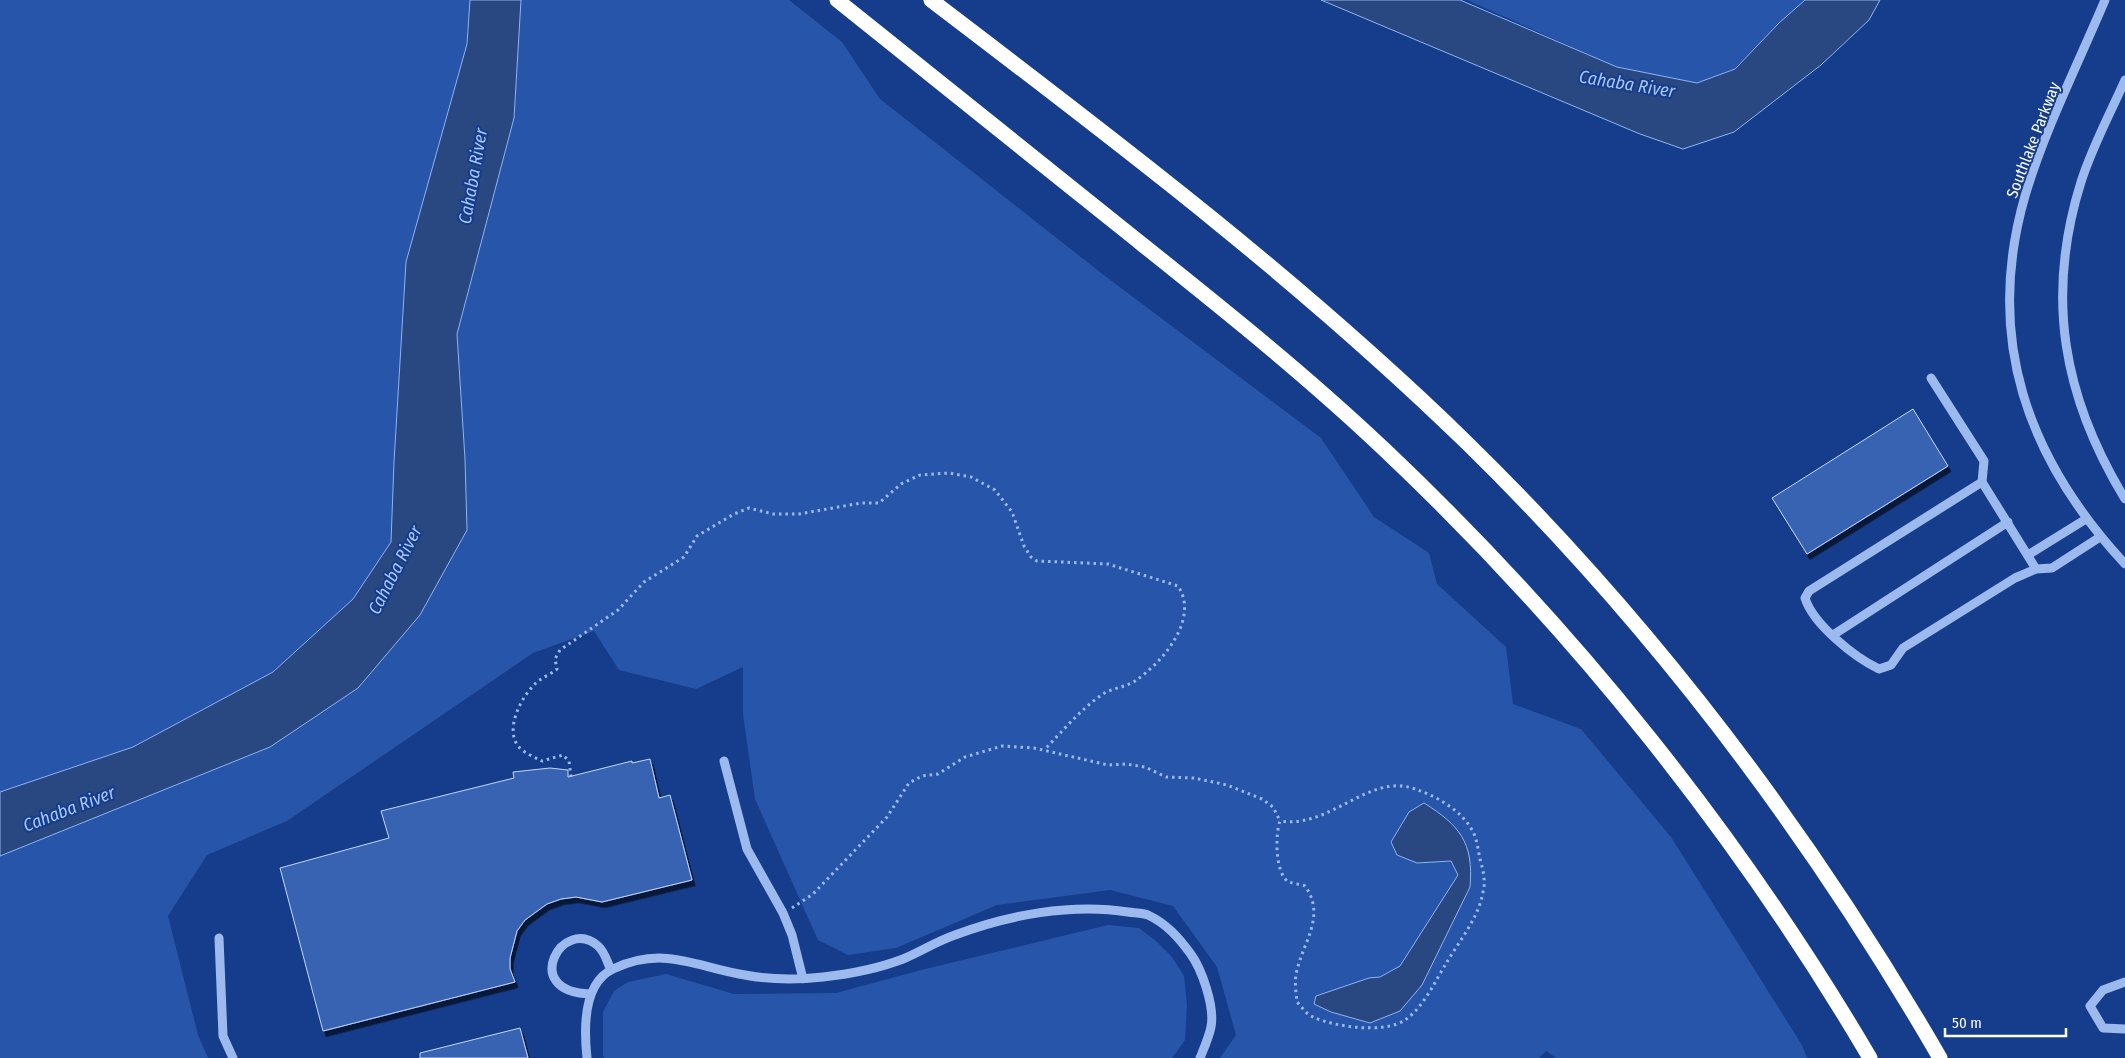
<svg xmlns="http://www.w3.org/2000/svg" width="2125" height="1058" viewBox="0 0 2125 1058" font-family="'Fira Sans Condensed',sans-serif">
<defs>
<filter id="shadow"><feDropShadow dx="3" dy="5.5" stdDeviation="0" flood-color="#0009"/></filter>
</defs>
<rect width="100%" height="100%" fill="#153d8b"/>
<!-- green -->
<path fill="#2755aa" d="M 0,0 L 470,0 L 467,44 L 406,262 L 394,462 L 392,542 L 353,599 L 273,672 L 133,747 L 0,794 Z
M 521,0 L 789,0 L 842,42 L 880,99 L 1105,276 L 1321,438 L 1374,517 L 1429,553 L 1437,584 L 1506,647 L 1513,704 L 1581,729 L 1671,837 L 1802,1045 L 1807,1058 L 1556,1058 L 1546,1051 L 1539,1058 L 1220,1058 L 1236,1035 L 1217,967 L 1173,906 L 1110,890 L 997,905 L 896,948 L 848,955 L 818,940 L 755,799 L 743,714 L 743,667 L 696,689 L 619,670 L 594,631 L 533,653 L 287,821 L 207,855 L 168,916 L 198,1035 L 208,1058 L 0,1058 L 0,856 L 270,747 L 420,615 L 467,530 L 465,459 L 457,334 L 514,118 Z
M 1467,0 L 1805,0 L 1779,23 L 1734,69 L 1697,83 L 1617,67 Z
M 1108,925 L 1139,928 L 1156,941 L 1172,957 L 1184,976 L 1187,1005 L 1185,1040 L 1172,1058 L 604,1058 L 603,1055 L 603,1012 L 614,991 L 628,982 L 666,974 L 734,994 L 836,993 L 921,970 Z"/>
<!-- water -->
<path fill="#294781" stroke="#8fb4f2" d="M 470,0 L 521,0 L 514,118 L 457,334 L 465,459 L 467,530 L 420,615 L 358,688 L 270,747 L 0,856 L 0,792 L 133,747 L 273,672 L 353,599 L 391,542 L 394,462 L 406,262 L 467,44 Z
M 1321,0 L 1460,0 L 1617,67 L 1697,83 L 1735,69 L 1779,23 L 1805,0 L 1880,0 L 1869,20 L 1821,65 L 1734,132 L 1683,149 L 1640,134 Z
M 1424,803 C 1459,825 1474,842 1470,887 L 1422,985 L 1400,1011 L 1370,1023 L 1331,1012 L 1314,1004 L 1316,996 L 1369,978 L 1380,977 L 1400,966 L 1458,875 L 1451,861 L 1417,863 L 1397,855 L 1391,842 L 1409,812 Z"/>
<!-- building -->
<path fill="#3963b2" stroke="#c3d7fb" filter="url(#shadow)" d="M 1913,409 L 1948,466 L 1807,554 L 1772,498 Z
M 650,759 L 659,798 L 670,795 L 692,880 L 602,902 L 576,897 L 561,899 L 547,904 L 525,920 L 517,931 L 510,958 L 510,969 L 515,982 L 323,1031 L 280,868 L 389,838 L 381,811 L 514,778 L 513,772 L 550,768 L 568,770 L 568,777 L 632,761 L 632,763 Z
M 520,1028 L 528,1058 L 420,1058 L 420,1053 Z"/>
<g fill="none" stroke-linecap="round" stroke-linejoin="round">
<!-- path -->
<path stroke="#9dbaef" stroke-width="3" stroke-dasharray="2.5 4" stroke-linecap="butt" d="M 571,777 L 569,761 L 563,755 L 542,761 C 534,757 524,753 518,746 C 505,728 521,698 534,685 C 540,678 550,675 557,669 L 555,659 L 560,650 L 618,610 L 644,582 L 684,557 L 697,536 L 734,514 L 749,508 L 773,514 L 799,514 L 861,503 L 879,503 L 901,484 L 920,475 L 949,473 L 971,477 L 995,490 L 1012,512 L 1024,546 L 1031,557 L 1037,561 L 1108,564 L 1178,586 C 1200,619 1162,663 1135,681 C 1124,688 1110,688 1100,696 C 1079,711 1062,732 1044,750
M 792,908 L 813,894 L 887,817 L 909,783 L 922,776 L 938,774 L 965,757 L 1002,746 L 1034,748 L 1108,765 L 1126,764 L 1145,767 L 1166,777 L 1194,778 L 1227,785 L 1262,799 L 1273,807 L 1280,821 C 1275,834 1275,875 1289,882 C 1294,884 1300,884 1305,886 C 1326,915 1304,941 1297,970 C 1294,980 1296,992 1297,1002 C 1302,1007 1306,1014 1313,1017 C 1335,1027 1384,1034 1405,1020 C 1424,1007 1435,981 1447,962 C 1460,940 1479,917 1483,892 C 1486,881 1483,870 1480,859 C 1478,850 1477,838 1472,830 C 1461,810 1436,796 1415,789 C 1369,772 1331,829 1280,821"/>
<!-- minor -->
<path stroke="#9dbaef" stroke-width="9" d="M 2105,0 C 2078,64 2045,129 2025,196 C 1984,338 2027,458 2125,564
M 2125,80 C 2110,114 2092,147 2081,182 C 2045,297 2063,397 2125,499
M 1931,378 L 1984,461 L 1982,482 L 2036,569 L 2015,578 L 1903,648 L 1891,665 L 1879,669 C 1854,657 1813,624 1805,598 L 1809,591 L 1982,482
M 2028,555 L 2086,519
M 2036,569 L 2052,568 L 2100,537
M 1833,635 L 2008,522
M 724,761 L 747,849 L 783,913 L 792,935 L 803,979
M 219,938 L 223,1036 L 233,1058
M 2125,982 L 2103,990 L 2090,1006 L 2103,1028 L 2125,1029
M 590,994 C 519,992 563,915 598,946 C 605,952 607,962 611,970
M 587,1058 C 584,1030 583,983 613,969 C 664,945 696,967 745,975 C 771,980 797,980 823,977 C 850,974 877,969 903,959 C 920,952 937,941 955,935 C 1008,915 1071,903 1128,912 C 1135,913 1143,913 1148,915 C 1167,924 1179,938 1190,953 C 1202,969 1215,1007 1211,1027 C 1209,1037 1204,1048 1200,1058"/>
<!-- highway -->
<path stroke="#fff" stroke-width="15" d="M 837,0 C 933,76 1028,153 1123,229 C 1213,301 1303,372 1386,451 C 1574,629 1739,835 1870,1058
M 931,0 C 1115,140 1301,281 1467,443 C 1653,625 1810,833 1940,1058"/>
</g>
<g text-anchor="middle" dominant-baseline="central" stroke-width="4" stroke-linejoin="round" paint-order="stroke">
<!-- street labels -->
<g font-size="16" fill="#fff" stroke="#153d8b">
<text transform="translate(2033 140) rotate(-69)">Southlake Parkway</text>
</g>
<!-- water labels -->
<g font-size="18" font-style="italic" fill="#a9c5f7" stroke="#153d8b">
<text transform="translate(1627 84) rotate(9)">Cahaba River</text>
<text transform="translate(473 176) rotate(-80)">Cahaba River</text>
<text transform="translate(395 570) rotate(-63)">Cahaba River</text>
<text transform="translate(69 809) rotate(-21)">Cahaba River</text>
</g>
</g>
<!-- scale -->
<path d="M1945 1028v8h121v-8" fill="none" stroke="#ffffff" stroke-width="2.5"/>
<text x="1952" y="1028" font-size="15" fill="#ffffff" stroke="#153d8b" stroke-width="4" paint-order="stroke">50 m</text>
</svg>
